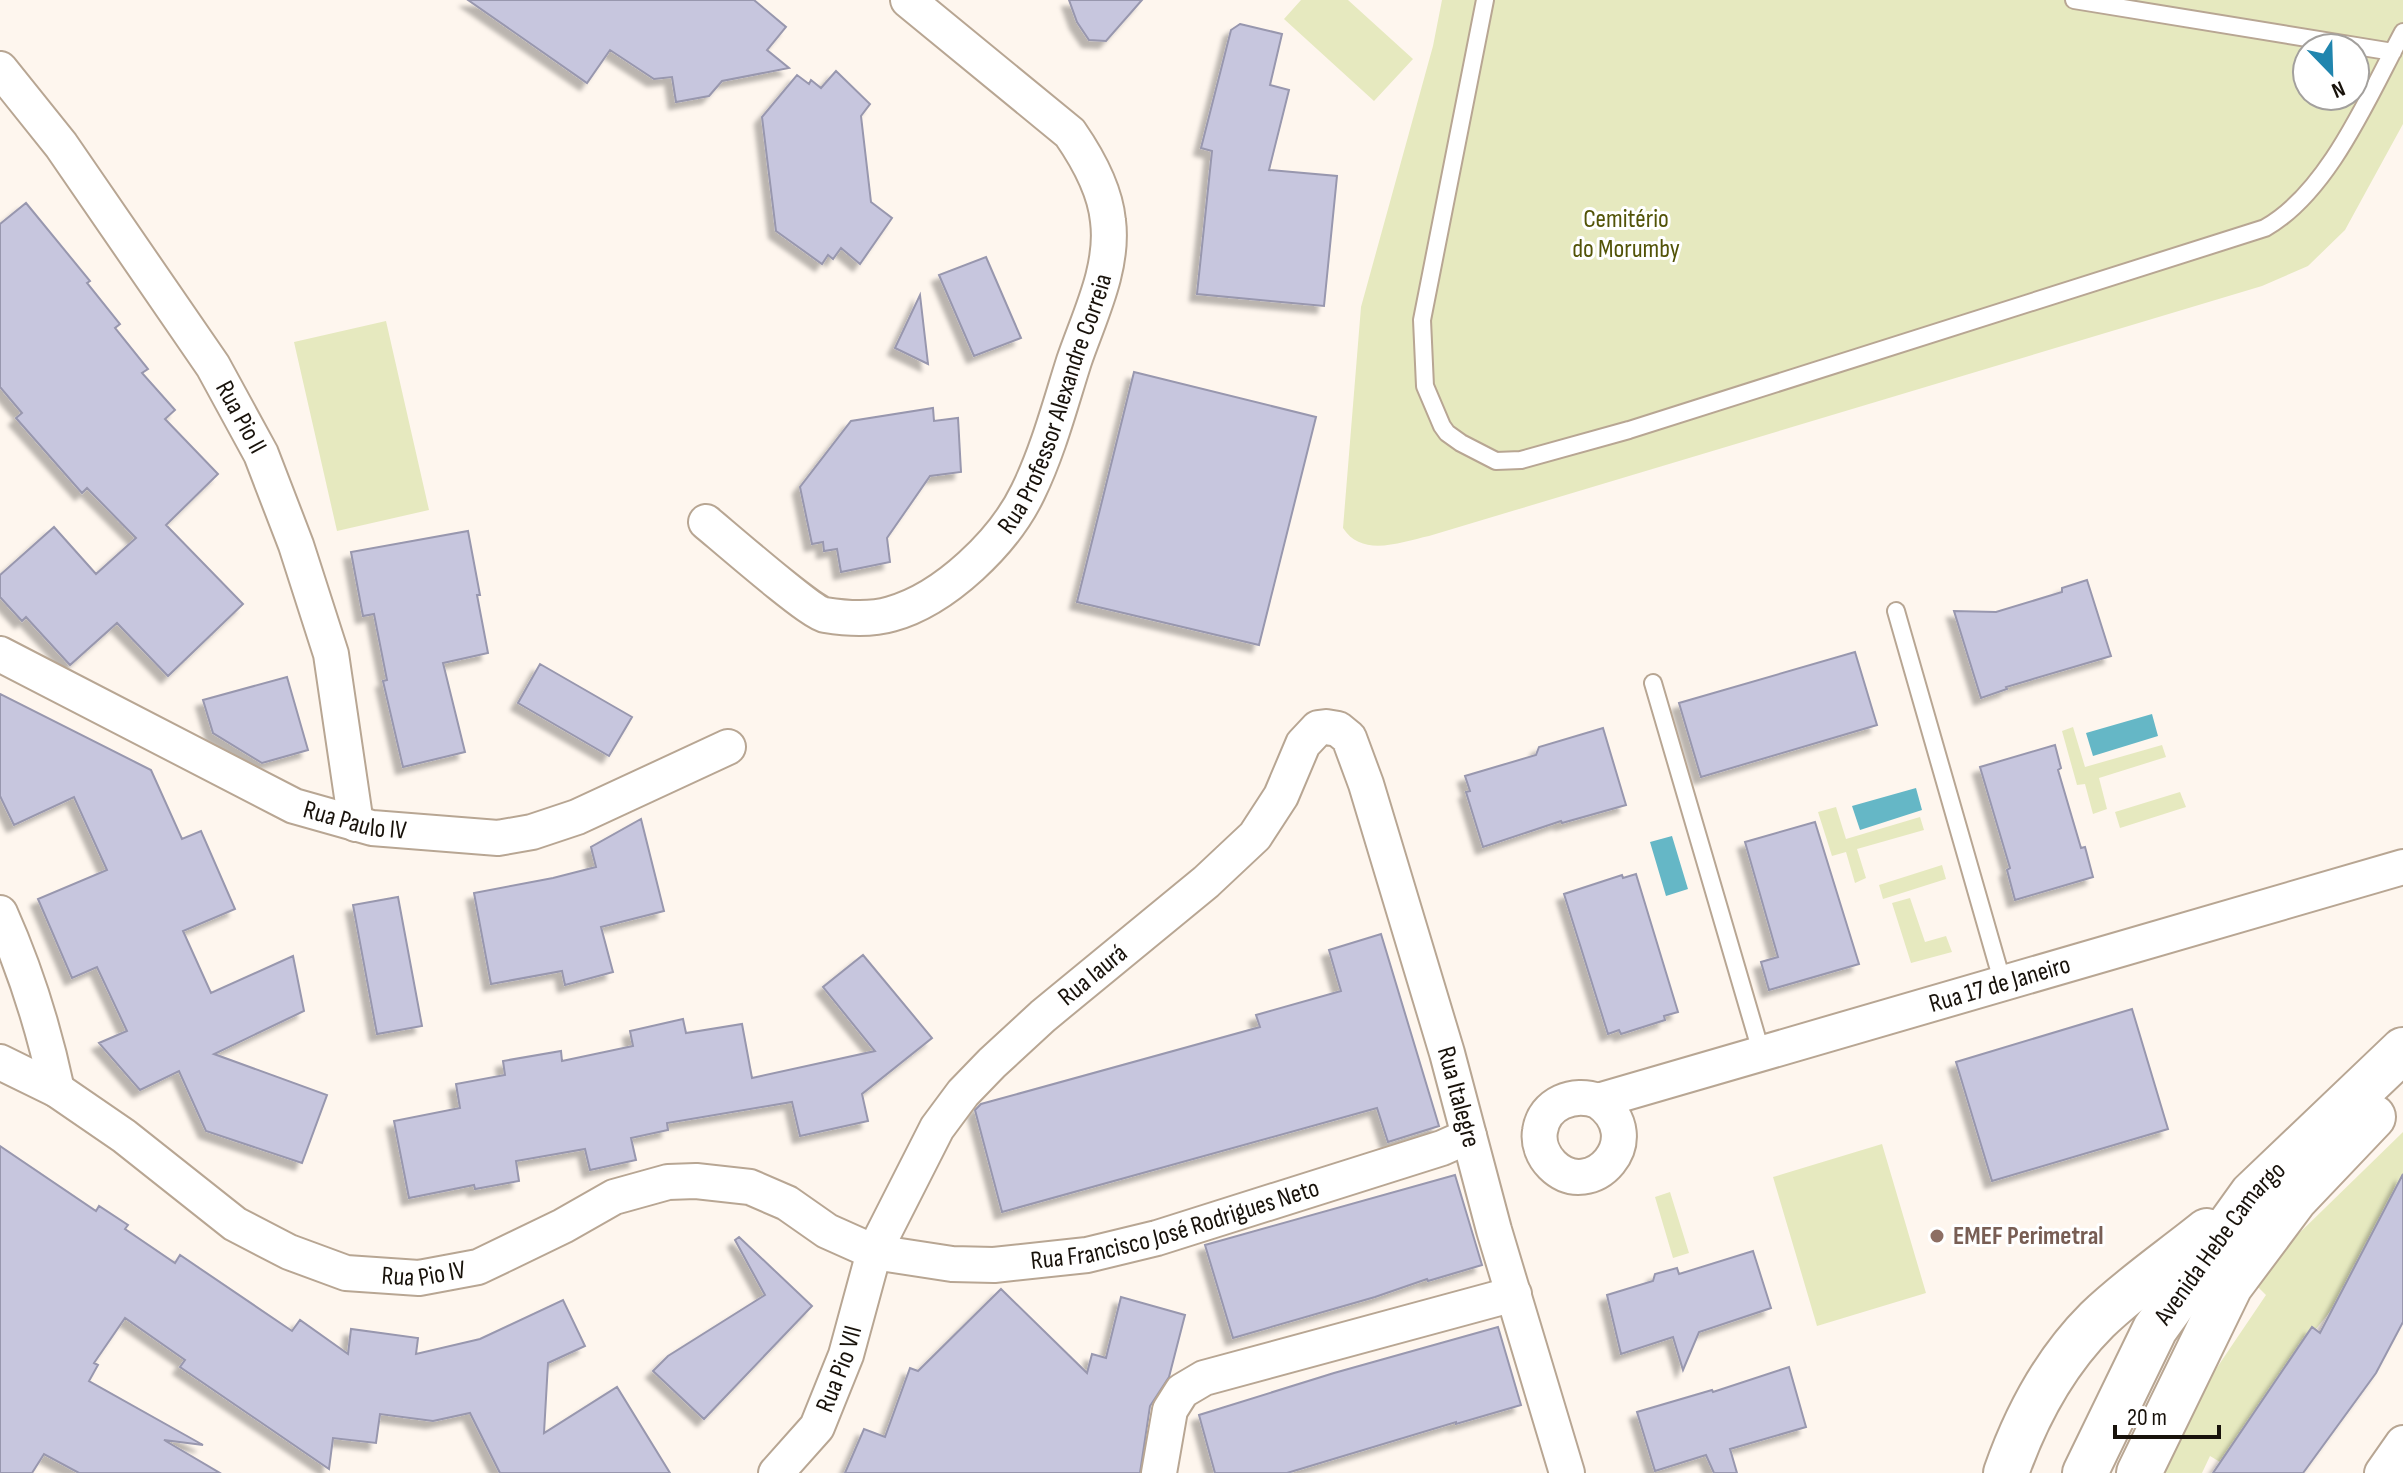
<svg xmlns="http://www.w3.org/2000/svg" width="2403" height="1473" viewBox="0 0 2403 1473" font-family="'Sofia Sans Condensed',sans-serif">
<defs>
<filter id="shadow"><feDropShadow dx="-7" dy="7" stdDeviation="2" flood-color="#0004"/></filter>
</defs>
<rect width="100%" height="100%" fill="#fef6ee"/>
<!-- green -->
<path fill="#e6e9bf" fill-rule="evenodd" d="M 1301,0 L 1348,0 L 1413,59 L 1374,101 L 1284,19 Z
M 1442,0 L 2403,0 L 2403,124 L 2345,230 L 2308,266 L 2262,286 L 1429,536 C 1401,542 1362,558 1343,528 L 1361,307 L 1433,46 ZM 2307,48 L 2355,48 L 2355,96 L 2307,96 Z
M 386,321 L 429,510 L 337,531 L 294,342 Z
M 2073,727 L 2085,767 L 2162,745 L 2166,757 L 2099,778 L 2107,809 L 2093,814 L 2085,784 L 2077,785 L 2062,731 Z
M 2180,792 L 2186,807 L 2120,828 L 2115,812 Z
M 1836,807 L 1846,839 L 1920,817 L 1924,830 L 1857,849 L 1866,878 L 1855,883 L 1846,852 L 1832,856 L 1818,812 Z
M 1942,865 L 1946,879 L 1883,899 L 1879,885 Z
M 1910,898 L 1925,942 L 1946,936 L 1952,952 L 1911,963 L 1892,903 Z
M 2403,1132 L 2403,1200 L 2387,1203 L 2333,1308 L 2315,1330 L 2310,1329 L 2220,1462 L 2210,1456 L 2202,1473 L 2160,1473 L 2193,1403 L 2266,1295 L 2251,1280 Z
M 1882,1144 L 1926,1293 L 1817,1326 L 1773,1177 Z
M 1670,1192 L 1689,1253 L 1673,1258 L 1655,1197 Z"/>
<!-- water -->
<path fill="#65b7c6" d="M 2152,714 L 2158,736 L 2093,756 L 2086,733 Z
M 1916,788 L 1922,810 L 1860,830 L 1852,806 Z
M 1672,836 L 1688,889 L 1666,896 L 1650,842 Z"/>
<!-- building -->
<path fill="#c7c6de" stroke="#9897ae" stroke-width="2" filter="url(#shadow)" d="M 468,0 L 754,0 L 786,27 L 767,50 L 789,68 L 722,81 L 709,96 L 676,102 L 672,77 L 654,79 L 610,50 L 587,83 Z
M 1069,0 L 1142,0 L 1106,41 L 1089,40 L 1077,22 Z
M 1240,24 L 1282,34 L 1270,85 L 1289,90 L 1269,170 L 1337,176 L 1324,306 L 1197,294 L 1212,151 L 1201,148 L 1231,30 Z
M 836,71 L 870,104 L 861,116 L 871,202 L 892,218 L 860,264 L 841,248 L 833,259 L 828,255 L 822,264 L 776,231 L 762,117 L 797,75 L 809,84 L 811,80 L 821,88 Z
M 26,203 L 90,281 L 87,283 L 120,324 L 115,328 L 148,369 L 142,373 L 175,410 L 165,419 L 218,474 L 166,525 L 243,604 L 168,676 L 117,623 L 70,665 L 26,617 L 22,621 L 0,597 L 0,575 L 54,527 L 96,574 L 136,538 L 87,488 L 82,493 L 16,418 L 22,413 L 0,387 L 0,224 Z
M 986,257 L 1021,338 L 974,356 L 939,275 Z
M 920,295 L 928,364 L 895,348 Z
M 1134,372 L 1316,417 L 1259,645 L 1077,602 Z
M 933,408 L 934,421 L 958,418 L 961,472 L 930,476 L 887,538 L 890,562 L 841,572 L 837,549 L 824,551 L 823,542 L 812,544 L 800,487 L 851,421 Z
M 468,531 L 480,595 L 477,595 L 488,653 L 443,663 L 465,752 L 403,767 L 383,681 L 387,680 L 374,614 L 363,616 L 351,552 Z
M 2087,580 L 2111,656 L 2006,687 L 2007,689 L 1981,698 L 1954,611 L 1996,612 L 2062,592 L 2062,588 Z
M 1855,652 L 1877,725 L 1701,777 L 1679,703 Z
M 540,664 L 632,717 L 609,756 L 518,703 Z
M 287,677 L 308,750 L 262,763 L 213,733 L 203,700 Z
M 0,694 L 151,770 L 182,839 L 201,831 L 235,909 L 183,931 L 211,993 L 293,956 L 304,1011 L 214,1054 L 327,1095 L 302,1163 L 206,1131 L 179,1071 L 140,1090 L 99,1043 L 127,1031 L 97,967 L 72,978 L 38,899 L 107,870 L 74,797 L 14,825 L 0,796 Z
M 1603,728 L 1626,805 L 1562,823 L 1561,821 L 1483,847 L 1466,792 L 1470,791 L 1465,776 L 1536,755 L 1539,747 Z
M 2055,745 L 2061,768 L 2058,770 L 2081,848 L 2085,847 L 2093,877 L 2015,900 L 2007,870 L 2010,868 L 1980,767 Z
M 641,819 L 664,911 L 601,927 L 613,972 L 565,985 L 562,971 L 491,984 L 474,893 L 553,878 L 596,867 L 591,847 Z
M 1815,822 L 1859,964 L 1769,990 L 1761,962 L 1778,957 L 1745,842 Z
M 1636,874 L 1678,1012 L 1664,1016 L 1665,1020 L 1621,1034 L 1619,1030 L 1608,1034 L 1564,894 L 1622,875 L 1623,878 Z
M 398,897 L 422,1026 L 377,1034 L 353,905 Z
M 1381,934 L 1439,1126 L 1388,1142 L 1377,1108 L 1002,1212 L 975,1110 L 981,1104 L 1260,1027 L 1256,1015 L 1341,991 L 1329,950 Z
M 863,955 L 932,1038 L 862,1094 L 868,1121 L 800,1136 L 792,1102 L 667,1123 L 668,1130 L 631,1138 L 636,1160 L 590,1170 L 585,1149 L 516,1161 L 519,1181 L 475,1189 L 474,1185 L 409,1198 L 394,1121 L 460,1108 L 456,1084 L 505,1075 L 503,1061 L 561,1051 L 562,1061 L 633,1046 L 630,1031 L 683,1019 L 686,1033 L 742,1024 L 752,1078 L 875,1051 L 823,987 Z
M 2132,1009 L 2168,1129 L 1992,1181 L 1956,1062 Z
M 0,1146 L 96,1211 L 99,1206 L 128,1225 L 125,1229 L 175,1263 L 180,1255 L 292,1331 L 300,1320 L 348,1354 L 351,1329 L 418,1338 L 416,1354 L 480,1339 L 563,1300 L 585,1346 L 548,1363 L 544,1433 L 617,1387 L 670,1473 L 500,1473 L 470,1413 L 433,1421 L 380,1414 L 376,1443 L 333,1438 L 329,1469 L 180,1367 L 185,1360 L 125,1318 L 94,1363 L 98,1365 L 89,1381 L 203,1445 L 164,1440 L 220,1473 L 79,1473 L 44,1454 L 32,1473 L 0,1473 Z
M 2403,1174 L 2403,1322 L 2376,1373 L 2303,1473 L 2213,1473 L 2312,1327 L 2320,1333 Z
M 1455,1175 L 1482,1265 L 1428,1281 L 1427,1279 L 1375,1297 L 1233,1338 L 1205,1245 Z
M 739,1237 L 812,1306 L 704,1419 L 653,1371 L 668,1356 L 765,1295 L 735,1240 Z
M 1753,1251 L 1771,1308 L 1699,1332 L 1683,1370 L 1673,1337 L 1621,1354 L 1607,1295 L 1653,1281 L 1655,1274 L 1677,1268 L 1679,1274 Z
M 1001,1289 L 1087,1373 L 1092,1354 L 1106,1358 L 1121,1297 L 1185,1315 L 1169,1377 L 1150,1406 L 1140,1473 L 845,1473 L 864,1429 L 885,1437 L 910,1368 L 918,1371 Z
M 1498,1327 L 1521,1405 L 1456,1424 L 1456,1422 L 1287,1473 L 1215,1473 L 1199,1415 L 1334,1373 Z
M 1789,1367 L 1806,1427 L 1730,1449 L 1737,1473 L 1714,1473 L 1706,1455 L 1655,1471 L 1637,1412 L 1712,1390 L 1713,1392 Z"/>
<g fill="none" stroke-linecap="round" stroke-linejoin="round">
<defs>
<path id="lane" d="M 1485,0 L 1422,320 L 1425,386 L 1442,426 L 1447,433 L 1461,443 L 1496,461 L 1521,460 L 1629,430 L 2265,228 C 2329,192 2369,95 2403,32
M 2074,0 L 2393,52
M 1896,611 L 2003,984
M 1653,683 L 1762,1055"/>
<g id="street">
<path id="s1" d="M 0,69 L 61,145 L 213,366 L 261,454 L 296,545 L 331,654 L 356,824"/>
<path id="s2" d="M 706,522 C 723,536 811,613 825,615 C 844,618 871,620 891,614 C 945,599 1004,542 1028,492 C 1048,451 1060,405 1074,361 C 1089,317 1114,268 1108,221 C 1105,189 1088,159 1070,133 L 908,0"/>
<path id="s3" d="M 0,654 L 294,806 L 372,828 L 498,838 L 532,832 L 577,817 L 728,747"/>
<path d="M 0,913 C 26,971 44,1029 57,1090"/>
<path id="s4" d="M 0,1062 L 57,1090 L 124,1136 L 235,1224 L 289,1252 L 346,1273 L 419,1278 L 478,1267 L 563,1226 L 614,1197 L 668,1182 L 696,1181 L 750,1187 L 787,1203 L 827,1231 L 874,1252 L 952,1264 L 994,1265 L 1087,1255 L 1157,1238 L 1442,1148 L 1469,1136"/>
<path id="s5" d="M 1598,1101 C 1651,1138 1591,1204 1552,1165 C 1543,1156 1538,1143 1540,1131 C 1544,1103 1574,1092 1598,1101 L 2403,867"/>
<path id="s6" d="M 776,1473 L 817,1427 L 846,1355 L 874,1252 L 937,1128 L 963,1093 L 992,1063 L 1043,1016 L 1206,882 L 1255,836 L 1281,796 L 1303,744 L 1318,728 L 1326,727 L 1338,729 L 1349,738 L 1366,784 L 1447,1053 L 1494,1230 L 1567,1473"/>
<path d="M 1159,1473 L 1170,1410 L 1182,1391 L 1204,1378 L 1514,1294"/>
<path d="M 2382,1473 L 2403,1443"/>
</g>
<g id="primary">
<path d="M 2006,1473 C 2026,1416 2054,1363 2097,1320 C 2130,1288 2171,1260 2207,1231"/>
<path id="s7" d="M 2085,1473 L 2155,1329 L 2252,1194 L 2403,1050"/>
<path d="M 2139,1473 L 2230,1286 L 2295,1199 L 2373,1117"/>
</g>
</defs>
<!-- lane casing -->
<use href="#lane" stroke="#b8a693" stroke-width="20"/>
<!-- street casing -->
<use href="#street" stroke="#b8a693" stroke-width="38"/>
<!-- primary casing -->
<use href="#primary" stroke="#b8a693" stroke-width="48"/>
<!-- lane -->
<use href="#lane" stroke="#fff" stroke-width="16"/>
<!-- street -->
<use href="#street" stroke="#fff" stroke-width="34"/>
<!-- primary -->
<use href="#primary" stroke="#fff" stroke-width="44"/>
</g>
<!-- markers -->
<circle fill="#8d6e63" stroke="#fff" stroke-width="3" cx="1937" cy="1236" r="8"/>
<g text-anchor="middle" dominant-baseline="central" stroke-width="6" stroke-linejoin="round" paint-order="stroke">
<!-- park labels -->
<g font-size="26" fill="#525307" stroke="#fff">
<text x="1626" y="219">Cemitério<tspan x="1626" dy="30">do Morumby</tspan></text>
</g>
<!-- street labels -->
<g font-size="26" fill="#18120b" stroke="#fff">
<text stroke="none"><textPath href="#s2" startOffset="498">Rua Professor Alexandre Correia</textPath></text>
<text stroke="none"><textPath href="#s1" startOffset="424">Rua Pio II</textPath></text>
<text stroke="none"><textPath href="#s3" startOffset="394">Rua Paulo IV</textPath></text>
<text stroke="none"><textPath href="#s6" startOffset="604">Rua Iaurá</textPath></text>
<text stroke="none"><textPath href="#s5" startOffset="666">Rua 17 de Janeiro</textPath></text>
<text stroke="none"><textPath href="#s6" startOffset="1354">Rua Italegre</textPath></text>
<text stroke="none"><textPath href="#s4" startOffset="1280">Rua Francisco José Rodrigues Neto</textPath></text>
<text stroke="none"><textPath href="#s7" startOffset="268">Avenida Hebe Camargo</textPath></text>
<text stroke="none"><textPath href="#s4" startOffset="486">Rua Pio IV</textPath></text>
<text stroke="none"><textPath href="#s6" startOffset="124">Rua Pio VII</textPath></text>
</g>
<!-- education labels -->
<g font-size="26" font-weight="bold" fill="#785e54" stroke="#fff" text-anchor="start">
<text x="1953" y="1236">EMEF Perimetral</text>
</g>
</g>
<!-- north arrow -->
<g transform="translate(2331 72) rotate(157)"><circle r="38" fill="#ffffff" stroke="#a3a09d" stroke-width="2"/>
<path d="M0-6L14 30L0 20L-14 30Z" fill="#2085ae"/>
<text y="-12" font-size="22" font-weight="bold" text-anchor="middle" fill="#18120b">N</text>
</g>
<!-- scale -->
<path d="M2115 1425v12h104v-12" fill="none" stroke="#18120b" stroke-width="4"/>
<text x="2127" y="1425" font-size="24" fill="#18120b" stroke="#ffffff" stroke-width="6" paint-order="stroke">20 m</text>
</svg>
